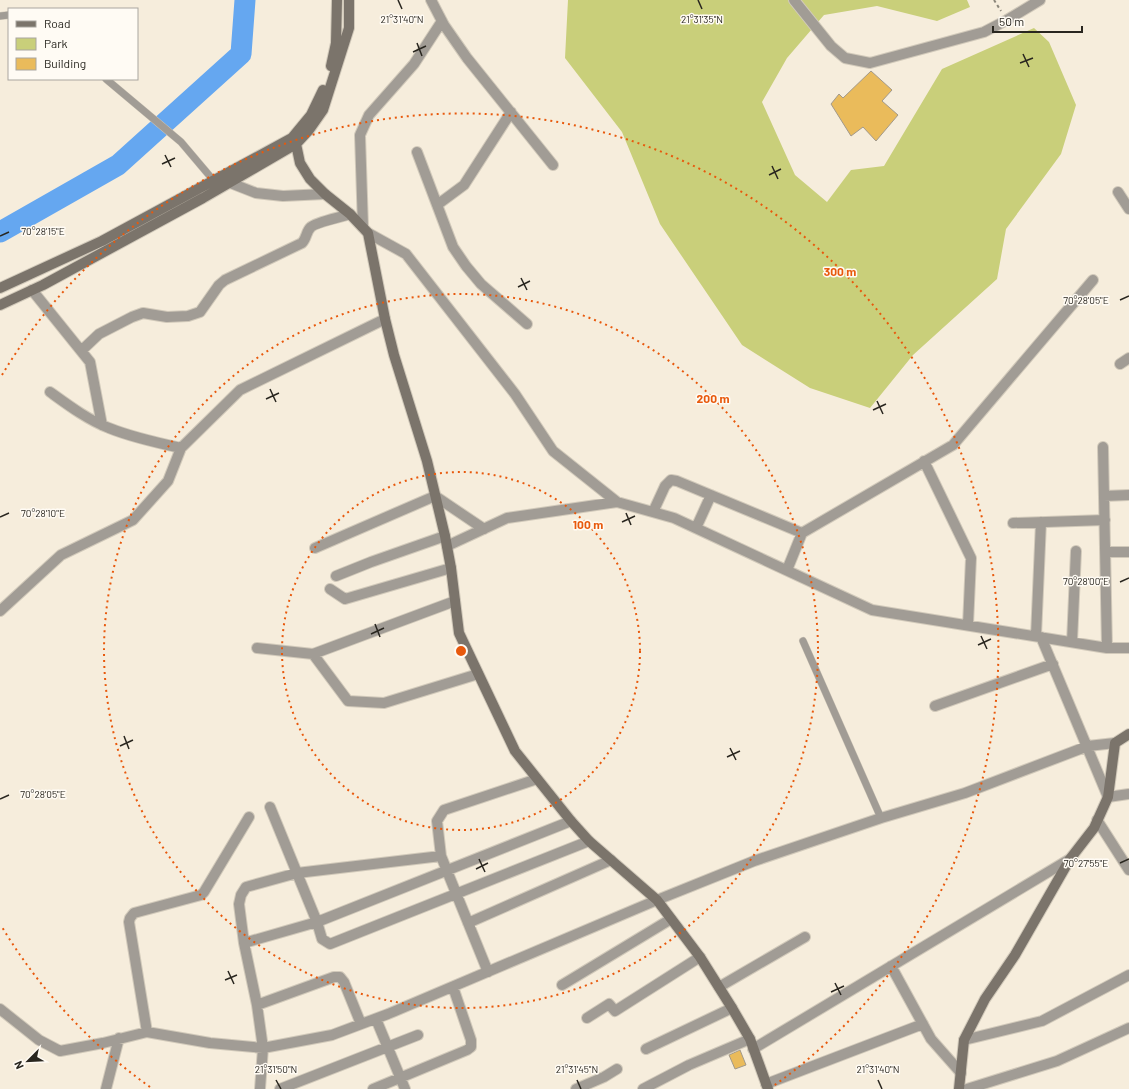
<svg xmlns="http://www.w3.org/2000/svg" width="1129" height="1089" viewBox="0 0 1129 1089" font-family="Barlow,sans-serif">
<rect width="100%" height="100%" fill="#f6eddc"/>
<!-- green -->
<path fill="#c9cf7a" d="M 568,0 L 967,0 L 970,7 L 937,21 L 877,6 L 824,15 L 787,58 L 762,102 L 795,175 L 827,202 L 851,170 L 884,166 L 942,69 L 1034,28 L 1049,42 L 1076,105 L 1061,154 L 1006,229 L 997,279 L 913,355 L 870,408 L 810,388 L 742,345 L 660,224 L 622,132 L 565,58 Z"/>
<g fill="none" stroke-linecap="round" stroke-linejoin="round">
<!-- river -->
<path stroke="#65a7f0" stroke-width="21" d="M 0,232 L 118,165 L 241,54 L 245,0"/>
</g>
<!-- building -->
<path fill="#eabb5b" stroke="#a2998a" d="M 871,71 L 892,90 L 882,101 L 898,115 L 876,141 L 863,127 L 851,136 L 831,104 L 839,94 L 843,98 Z
M 740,1050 L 746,1065 L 735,1069 L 729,1055 Z"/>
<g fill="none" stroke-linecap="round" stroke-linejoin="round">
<defs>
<path id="lane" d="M 0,16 L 9,15
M 106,79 L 181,142 L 214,181
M 803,641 L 881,818"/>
<path id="street" d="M 431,0 L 444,25 L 467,58 L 553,165
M 794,0 L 831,46 L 845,58 L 870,63 L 984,32 L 1007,20 L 1040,0
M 417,152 L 453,247 L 466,266 L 481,284 L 527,324
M 228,182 L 256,193 L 283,196 L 325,194
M 1118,192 L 1129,209
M 437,205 L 464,185 L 511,112
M 363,227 L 360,135 L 369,115 L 414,64 L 442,21
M 368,233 L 406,254 L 515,394 L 553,451 L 617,502
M 32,290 L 90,362 L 102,425
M 81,351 L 99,334 L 132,317 L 143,313 L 167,317 L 188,316 L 200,312 L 219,285 L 225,280 L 302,243 C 307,238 306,231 311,227 C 316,222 342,217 350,214
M 1120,364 L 1129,358
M 50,392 C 68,405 88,420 109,428 C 131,437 158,443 181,448
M 1103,447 L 1107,648
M 924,461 L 971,558 L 968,625
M 1104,496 L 1129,495
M 653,512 L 665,486 L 671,480 L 677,481 L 802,533
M 1013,523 L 1105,520
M 696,528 L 711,495
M 447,546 L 507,518 L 617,502 L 674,518 L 872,610 L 1107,648 L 1129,648
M 315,548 L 435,496 L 484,529
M 1105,552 L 1129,552
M 787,570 L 802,533 L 953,445 L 1093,280
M 336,576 L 371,562 L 445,536
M 330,589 L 345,599 L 451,568
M 0,611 L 61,555 L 133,520 L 168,481 L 181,448 L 240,390 L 385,319
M 1036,636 L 1041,522
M 1041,637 L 1108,797 L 1129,794
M 1072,642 L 1076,551
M 257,648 L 313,654 L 348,701 L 384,703 L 478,674
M 313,654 L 455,601
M 935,706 L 1053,664
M 270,807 L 317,922 L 322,939 L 330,944 L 589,841
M 1097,820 L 1129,870
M 468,923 L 611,860
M 244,943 L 317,922 L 571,821
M 891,966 L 931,1039 L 961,1073
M 488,972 L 441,856 L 437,821 L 444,810 L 537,779
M 562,985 L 671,919
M 719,987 L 805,937
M 257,1005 L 334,977 L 340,977 L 344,982 L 361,1024
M 0,1009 L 39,1040 L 60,1051 L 103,1043 L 147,1032 L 210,1043 L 263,1048 L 332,1035 L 388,1014 L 657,900 L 754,861 L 881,818 L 965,793 L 1088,746 L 1115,743
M 587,1018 L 609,1004 L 615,1011 L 700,957
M 376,1019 L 405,1089
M 147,1032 L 129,922 L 130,918 L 134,913 L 201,895 L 204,892 L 249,817
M 964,1040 L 1042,1021 L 1129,975
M 646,1049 L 732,1008
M 753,1049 L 1070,859
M 766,1084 L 923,1024
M 106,1089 L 119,1038
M 260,1089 L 263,1048 L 257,1005 L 244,943 L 239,904 L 241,895 L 246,887 L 297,873 L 441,856
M 280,1089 L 418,1035
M 373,1089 L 467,1050 L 471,1047 L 471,1040 L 453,987
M 576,1089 L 604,1077 L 617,1069
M 643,1089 L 689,1065 L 750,1039
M 967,1089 L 1057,1061 L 1129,1028"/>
<path id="secondary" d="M 331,66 L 336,43 L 337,0
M 292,138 L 296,144 L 300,163 L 310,179 L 325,194 L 350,214 L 368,233 L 385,319 L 394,355 L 427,461 L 445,536 L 451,568 L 459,633 L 515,751 L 571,821 L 589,841 L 657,900 L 700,957 L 732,1008 L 750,1039 L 768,1089
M 0,288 L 102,241 L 292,138 L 311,115 L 323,90
M 0,305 L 43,285 L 203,198 L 296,144 L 309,130 L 323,110 L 349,28 L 349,0
M 959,1089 L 964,1040 L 985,999 L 1015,955 L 1070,859 L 1094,828 L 1108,797 L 1115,743 L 1129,734"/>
</defs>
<!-- lane casing -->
<use href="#lane" stroke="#d1c9ba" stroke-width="8"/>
<!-- street casing -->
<use href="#street" stroke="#d1c9ba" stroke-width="12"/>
<!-- secondary casing -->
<use href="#secondary" stroke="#d1c9ba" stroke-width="12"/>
<!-- path -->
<path stroke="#8b867a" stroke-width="2" stroke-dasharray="3 3" stroke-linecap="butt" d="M 994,0 L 1001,11"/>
<!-- lane -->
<use href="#lane" stroke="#a19c95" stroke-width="7"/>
<!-- street -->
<use href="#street" stroke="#a19c95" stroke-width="10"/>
<!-- secondary -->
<use href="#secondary" stroke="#7b746b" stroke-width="10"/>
</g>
<!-- ticks -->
<path fill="none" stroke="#29261f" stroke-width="1.5" d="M 398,0 L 402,9M 698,0 L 702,9M 417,43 L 422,56M 413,52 L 426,46M 1023,54 L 1029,67M 1020,63 L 1033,58M 165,155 L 171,167M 162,164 L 175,158M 772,166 L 778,179M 769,175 L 781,169M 0,236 L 9,232M 521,278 L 527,290M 518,287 L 530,281M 1120,300 L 1129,296M 270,389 L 276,402M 266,399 L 279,393M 877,401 L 883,414M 873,410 L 886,404M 626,513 L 631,525M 0,517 L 9,513M 622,522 L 635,516M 1120,582 L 1129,578M 375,624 L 380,637M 371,634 L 384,628M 981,636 L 987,649M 978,645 L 991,639M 124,736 L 129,749M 120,746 L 133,740M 730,748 L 736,760M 727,757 L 740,751M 0,799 L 9,795M 479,859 L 485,872M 1120,863 L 1129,859M 476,869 L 488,863M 228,971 L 234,984M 225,980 L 237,975M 835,983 L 841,995M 831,992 L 844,986M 276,1080 L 281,1089M 577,1080 L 581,1089M 878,1080 L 882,1089"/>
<!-- distance rings -->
<g fill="none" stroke="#e8590c" stroke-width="2" stroke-dasharray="2 4">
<circle cx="461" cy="651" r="179"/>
<circle cx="461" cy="651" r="357"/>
<path d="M150 1087A536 536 0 0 1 2 927M2 375A536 536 0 1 1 772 1087"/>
</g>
<g font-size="10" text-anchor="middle" fill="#29261f" stroke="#fffbf4" stroke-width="3" stroke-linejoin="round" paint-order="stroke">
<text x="702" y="23">21°31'35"N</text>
<text x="402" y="23">21°31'40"N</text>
<text x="43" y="235">70°28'15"E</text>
<text x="1086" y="304">70°28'05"E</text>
<text x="43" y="517">70°28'10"E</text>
<text x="1086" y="585">70°28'00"E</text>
<text x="43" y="798">70°28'05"E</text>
<text x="1086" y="867">70°27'55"E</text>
<text x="276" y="1073">21°31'50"N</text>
<text x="577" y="1073">21°31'45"N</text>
<text x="878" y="1073">21°31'40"N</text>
</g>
<circle cx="461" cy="651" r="6" fill="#e8590c" stroke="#fffbf4" stroke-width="2"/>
<g font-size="12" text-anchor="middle" font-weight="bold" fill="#e8590c" stroke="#fffbf4" stroke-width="3" stroke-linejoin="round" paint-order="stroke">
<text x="840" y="276">300 m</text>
<text x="713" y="403">200 m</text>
<text x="588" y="529">100 m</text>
</g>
<!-- legend -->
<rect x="8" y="8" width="130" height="72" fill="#fffbf4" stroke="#a9a69f"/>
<rect x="16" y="21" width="20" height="6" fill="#7b746b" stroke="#a9a69f"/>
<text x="44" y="28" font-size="12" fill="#29261f">Road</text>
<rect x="16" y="38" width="20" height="12" fill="#c9cf7a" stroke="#a9a69f"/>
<text x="44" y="48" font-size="12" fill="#29261f">Park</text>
<rect x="16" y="58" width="20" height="12" fill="#eabb5b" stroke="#a9a69f"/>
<text x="44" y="68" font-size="12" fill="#29261f">Building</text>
<!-- north arrow -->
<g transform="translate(28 1061) rotate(246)" stroke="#fffbf4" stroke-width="3" paint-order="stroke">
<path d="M0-3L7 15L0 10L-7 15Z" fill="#29261f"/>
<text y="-6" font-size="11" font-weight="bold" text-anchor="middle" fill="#29261f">N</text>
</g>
<!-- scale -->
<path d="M993 26v6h89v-6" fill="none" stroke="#29261f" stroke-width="2"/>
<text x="999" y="26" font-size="12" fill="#29261f" stroke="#fffbf4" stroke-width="3" paint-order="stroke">50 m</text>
</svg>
